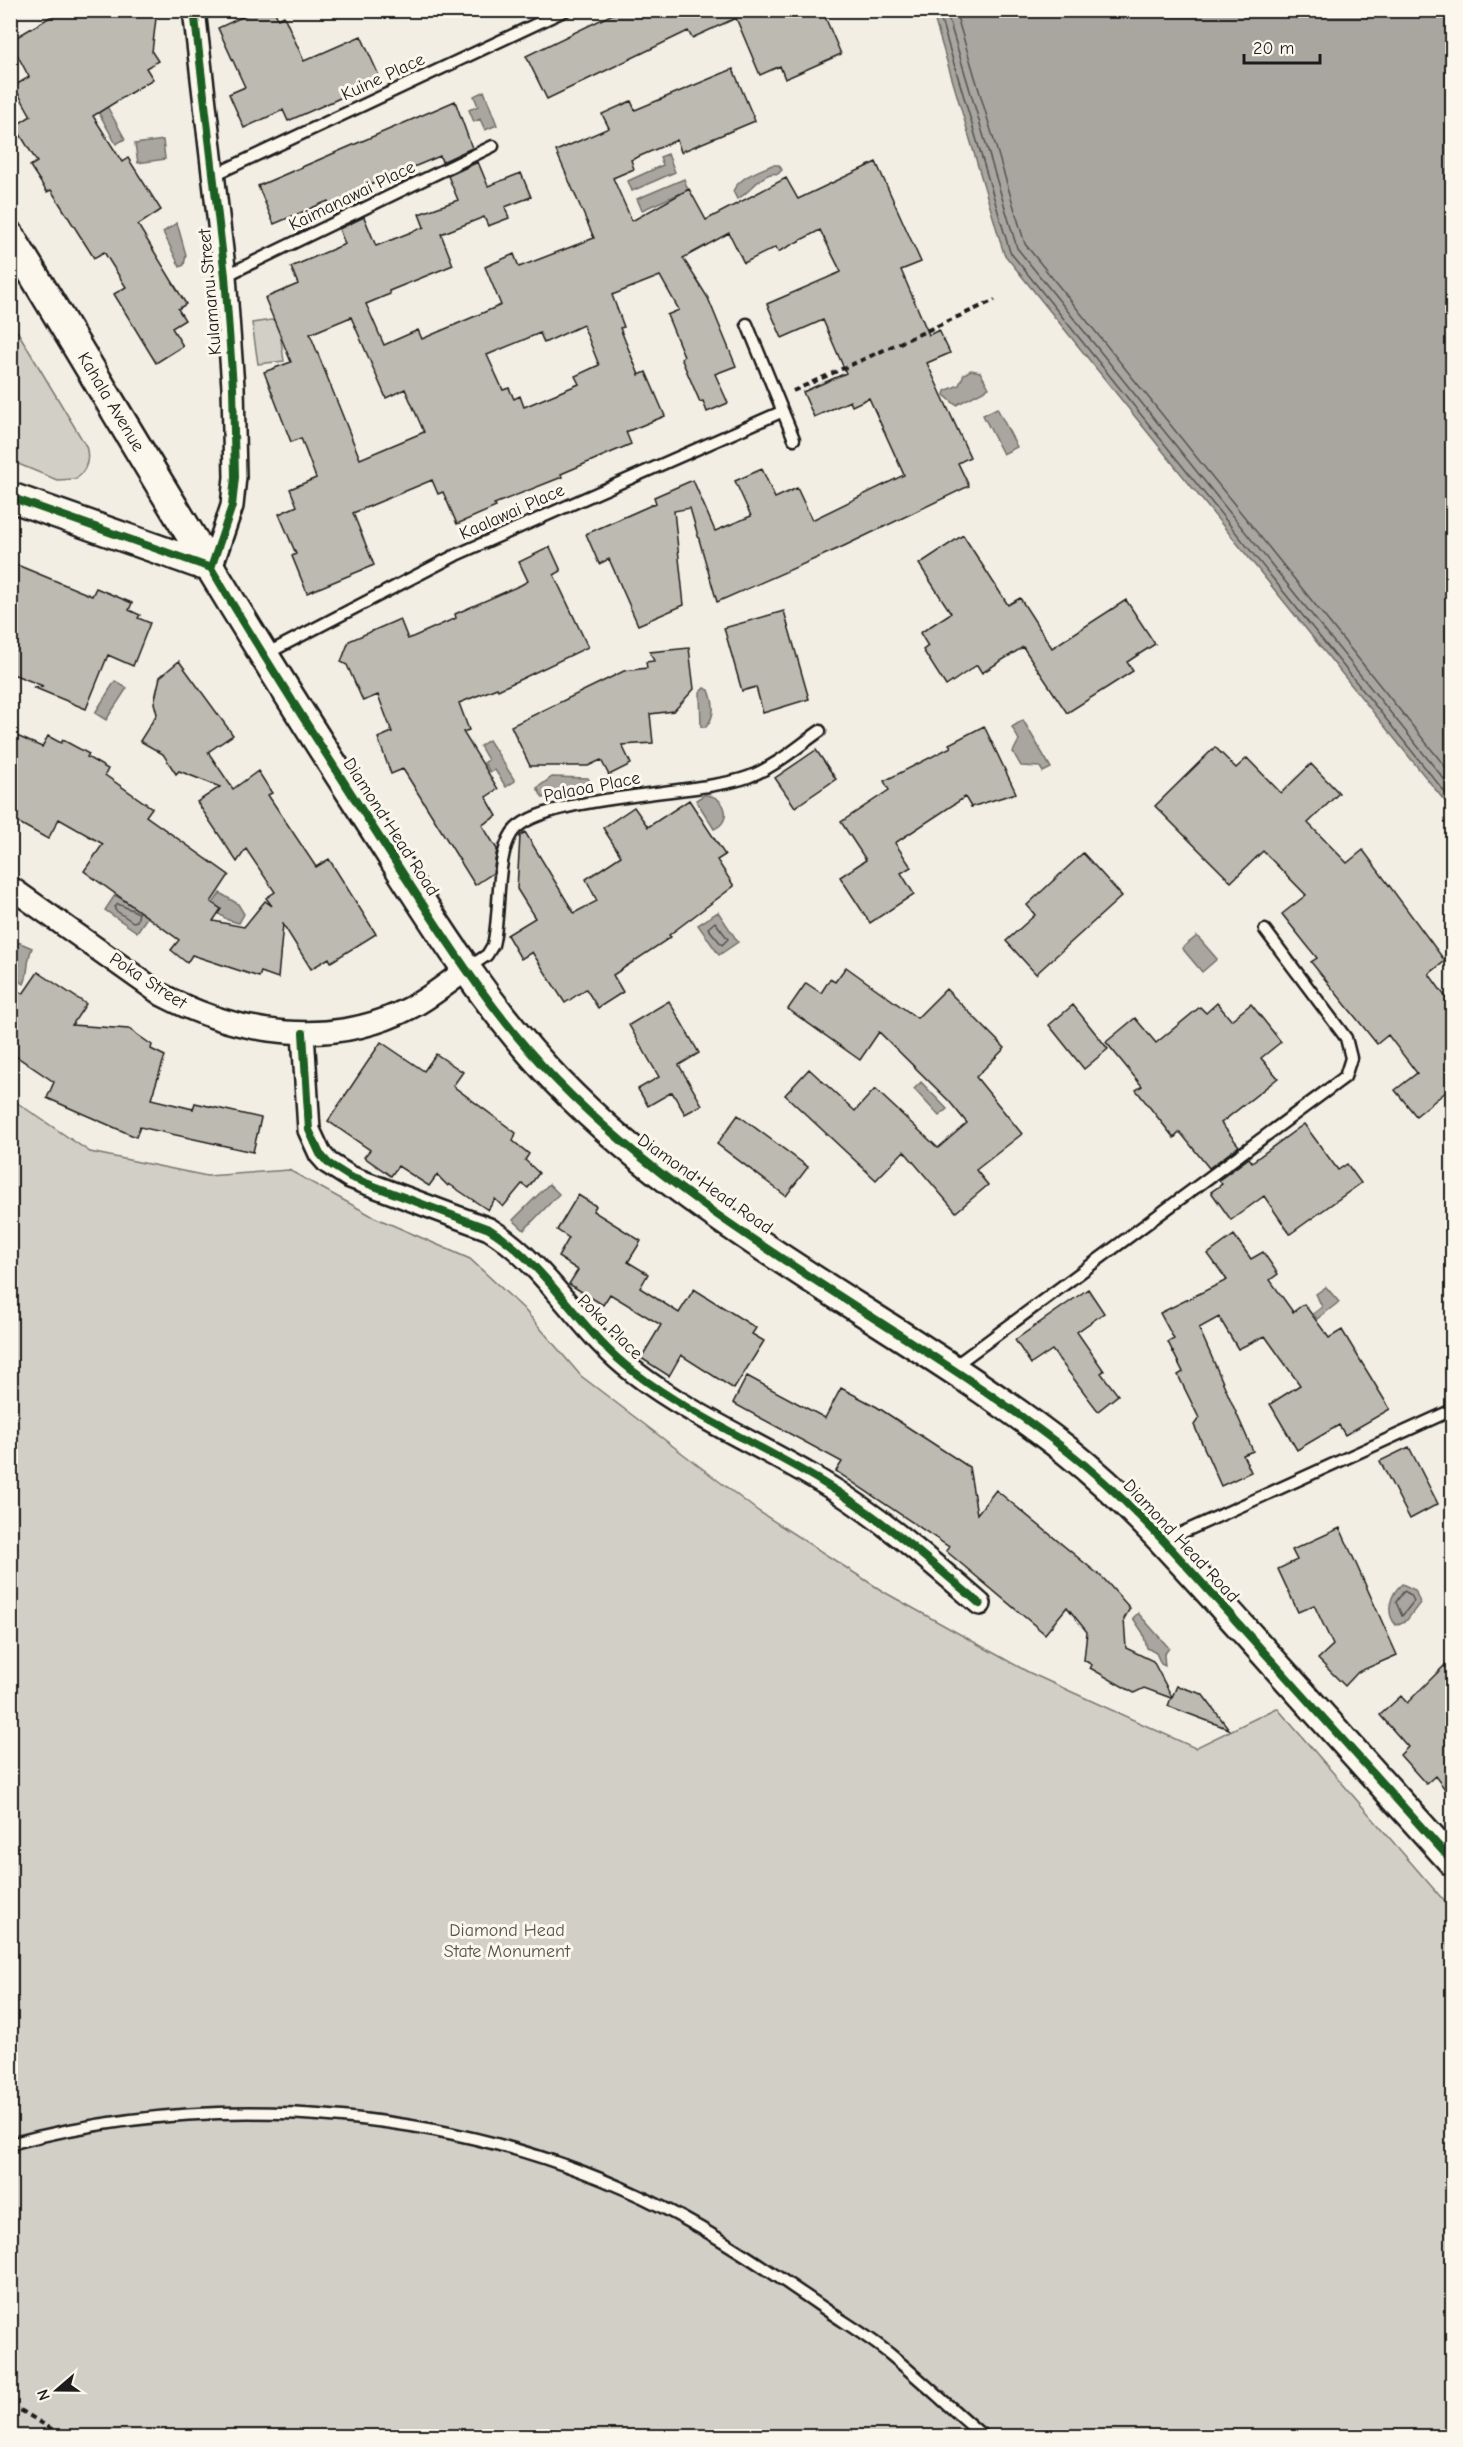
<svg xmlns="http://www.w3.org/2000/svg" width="1463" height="2447" viewBox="0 0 1463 2447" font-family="'Comic Neue',sans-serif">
<rect width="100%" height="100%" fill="#f2eee4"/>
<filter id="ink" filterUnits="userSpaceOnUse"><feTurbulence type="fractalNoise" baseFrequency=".0167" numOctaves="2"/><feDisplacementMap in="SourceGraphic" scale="12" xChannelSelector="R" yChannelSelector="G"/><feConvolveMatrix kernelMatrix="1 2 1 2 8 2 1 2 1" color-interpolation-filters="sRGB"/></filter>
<g filter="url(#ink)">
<!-- green -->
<path fill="#d2cfc6" stroke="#777671" stroke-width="1.5" d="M 10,319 L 86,446 C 90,459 87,470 76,479 L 57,480 L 11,461 Z
M 278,319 L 284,361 L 258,364 L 252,323 Z
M 10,1098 L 90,1152 L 207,1176 L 289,1170 L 374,1217 L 470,1259 L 523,1308 L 581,1376 L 758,1511 L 884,1592 L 1028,1672 L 1195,1748 L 1277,1708 L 1452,1910 L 1452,2436 L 11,2436 Z"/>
<!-- water -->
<path fill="#a9a6a0" stroke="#716f6b" stroke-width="1.5" d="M 932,11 L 1452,11 L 1452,810 L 1004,254 Z
M 484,91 L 497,125 L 485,130 L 480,119 L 474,122 L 469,110 L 478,106 L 474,96 Z
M 103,99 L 125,139 L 116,144 L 94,104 Z
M 163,140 L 165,159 L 138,163 L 135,144 Z
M 668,154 L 675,172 L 632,191 L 628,181 L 663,165 L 660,157 Z
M 772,165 L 779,165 L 782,170 L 778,174 C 762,170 750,194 737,199 L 733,191 C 740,177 758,171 772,165 Z
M 684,179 L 688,190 L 642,210 L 637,199 Z
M 177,223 L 186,255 L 184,265 L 180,267 L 163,232 Z
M 971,370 L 980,372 L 989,388 L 956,405 L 944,395 L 945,391 L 959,385 L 964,374 Z
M 997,408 L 1017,447 L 1003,454 L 983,415 Z
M 115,681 L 127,688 L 106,720 L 95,713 Z
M 704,688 L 709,690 C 714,703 716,715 706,727 L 701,727 L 700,692 Z
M 1023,720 L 1051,768 L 1043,772 L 1040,767 L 1021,766 L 1013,752 L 1019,740 L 1012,727 Z
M 489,740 L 515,781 L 506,787 L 495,770 L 490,772 L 484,763 L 488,760 L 480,746 Z
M 552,777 L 588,778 L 591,784 L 543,798 L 537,788 Z
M 704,795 C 724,794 735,820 714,829 L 696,800 Z
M 220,893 L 238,904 L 244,914 L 239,923 L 228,920 L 210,908 Z
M 115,895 L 129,904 L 132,901 L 150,913 L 137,932 L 105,910 Z
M 718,912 L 738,942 L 719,955 L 698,925 Z
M 1197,936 L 1217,959 L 1202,972 L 1182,948 Z
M 18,942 L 32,948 C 26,962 29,974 24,984 L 11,976 L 11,960 Z
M 921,1082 L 947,1109 L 939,1116 L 914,1089 Z
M 549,1184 L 559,1194 L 524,1230 L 513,1220 Z
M 1326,1287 L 1339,1302 L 1317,1319 L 1313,1314 L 1322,1307 L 1316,1294 Z
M 1402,1584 L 1415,1590 L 1420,1603 L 1407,1620 L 1396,1625 C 1385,1613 1390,1594 1402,1584 Z
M 1138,1613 L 1169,1648 L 1164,1655 L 1165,1666 L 1161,1664 L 1156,1653 L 1147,1648 L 1143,1633 L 1133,1618 Z"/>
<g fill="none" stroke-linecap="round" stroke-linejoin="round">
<!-- shore -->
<path stroke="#545351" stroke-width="1.5" d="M 938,10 L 1010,252 L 1452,801
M 946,10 L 1017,248 L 1452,789
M 955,10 L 1025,244 L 1452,775
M 118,904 L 139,913 L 137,921 L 133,922 L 115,910 L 115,907 Z
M 715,922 L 728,939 L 722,945 L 708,928 Z
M 1404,1591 L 1411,1595 L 1414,1601 L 1402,1616 L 1396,1602 Z"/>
</g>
<!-- building -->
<path fill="#bdbab1" stroke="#1c1c1c" stroke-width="1.5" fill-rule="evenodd" d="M 62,10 L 157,10 L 152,52 L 158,61 L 146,68 L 153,79 L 93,116 L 122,162 L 128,158 L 161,210 L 138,225 L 186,304 L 178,309 L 185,320 L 172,328 L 183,346 L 156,363 L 114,294 L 126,287 L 104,252 L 94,258 L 51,190 L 47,192 L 30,166 L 37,162 L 15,126 L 31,116 L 14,86 L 29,77 L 10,41 Z
M 257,10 L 274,10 L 278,19 L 284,16 L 304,61 L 361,36 L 381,80 L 288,121 L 283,110 L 244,128 L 229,94 L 245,87 L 218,28 Z
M 621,10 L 822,10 L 841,54 L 785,79 L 780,66 L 760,75 L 736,18 L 692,38 L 688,31 L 547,99 L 526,56 Z
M 733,69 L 755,121 L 681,152 L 677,140 L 631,160 L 634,169 L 613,178 L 632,221 L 689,189 L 706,220 L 786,178 L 798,199 L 876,162 L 921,262 L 901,270 L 929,335 L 939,330 L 950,353 L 927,363 L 970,457 L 958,463 L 969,486 L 842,547 L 717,602 L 690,508 L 674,511 L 684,605 L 638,625 L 609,559 L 599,564 L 586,534 L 656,503 L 654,497 L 693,480 L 715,531 L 751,516 L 735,481 L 762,469 L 775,498 L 797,488 L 812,520 L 904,475 L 869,398 L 852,406 L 850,401 L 814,417 L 803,392 L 846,373 L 823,320 L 782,338 L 767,304 L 841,272 L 820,230 L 778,252 L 776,247 L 744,263 L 729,233 L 683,258 L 708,298 L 736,366 L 715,374 L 728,403 L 707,412 L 703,401 L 700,402 L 681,358 L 684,356 L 667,315 L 679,310 L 660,276 L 612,295 L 624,327 L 620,328 L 639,375 L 646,372 L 665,416 L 626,432 L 631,444 L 561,474 L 562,477 L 494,504 L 496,507 L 457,524 L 443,492 L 438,494 L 432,480 L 353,513 L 374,565 L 307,593 L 292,556 L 296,554 L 279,514 L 297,506 L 290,489 L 316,478 L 301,438 L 291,442 L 264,372 L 291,362 L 265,298 L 298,284 L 291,267 L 345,244 L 339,229 L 364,217 L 376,246 L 424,227 L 419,214 L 458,200 L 448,176 L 478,162 L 488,186 L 521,173 L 531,197 L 505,207 L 509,218 L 488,226 L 484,217 L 441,234 L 453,265 L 389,291 L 390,294 L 366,304 L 384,345 L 418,330 L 422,339 L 501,305 L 485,267 L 514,254 L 519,267 L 594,238 L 556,151 L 609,128 L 602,114 L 631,101 L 635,110 ZM 351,317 L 386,398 L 405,389 L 424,432 L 360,459 L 310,334 ZM 583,325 L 599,365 L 575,376 L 579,384 L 524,407 L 520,396 L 514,399 L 509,388 L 503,390 L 487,355 L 540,333 L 544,343 Z
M 455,101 L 472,148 L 442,162 L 440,156 L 353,192 L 358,203 L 334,215 L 328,201 L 274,224 L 258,186 Z
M 963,535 L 1008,605 L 1020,598 L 1052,648 L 1126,600 L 1155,644 L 1127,662 L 1133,671 L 1067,713 L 1023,647 L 982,673 L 977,665 L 946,686 L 923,650 L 928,646 L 920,633 L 951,613 L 919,564 Z
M 550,547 L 561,571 L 554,575 L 588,647 L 498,690 L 497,688 L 459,703 L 469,730 L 463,732 L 498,789 L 486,797 L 497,816 L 482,825 L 497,849 L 493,873 L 475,885 L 403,769 L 391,774 L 378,738 L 392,732 L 378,695 L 363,701 L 347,665 L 341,662 L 349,641 L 400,619 L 408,639 L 456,618 L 455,614 L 521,585 L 528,581 L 519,562 Z
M 10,562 L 92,596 L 96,588 L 132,603 L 129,610 L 140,615 L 138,618 L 150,623 L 133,666 L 108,655 L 86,709 L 33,687 L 43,686 L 10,673 Z
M 784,611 L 809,699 L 763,713 L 756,687 L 742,691 L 724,628 Z
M 689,648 L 694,689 L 674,711 L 650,714 L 653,743 L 622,745 L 631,764 L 609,775 L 601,760 L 588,766 L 530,766 L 511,726 L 624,671 L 647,668 L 646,662 L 654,661 L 650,652 Z
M 179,661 L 233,735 L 208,752 L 233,789 L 258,771 L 272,793 L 268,795 L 316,867 L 329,859 L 376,934 L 331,962 L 329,958 L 311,969 L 283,924 L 278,978 L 261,972 L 259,977 L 192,955 L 187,963 L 171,950 L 179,940 L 84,871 L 103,844 L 59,819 L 48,839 L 10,818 L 10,733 L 42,747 L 48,736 L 61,743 L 63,740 L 89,754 L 87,757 L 108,769 L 105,775 L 152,808 L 146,816 L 229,875 L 211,902 L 221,909 L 213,921 L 244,927 L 265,901 L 272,906 L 266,898 L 275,892 L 246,849 L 237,862 L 197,802 L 220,787 L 179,771 L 176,774 L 163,754 L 140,741 L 157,714 L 154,703 L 160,677 Z
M 984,726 L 1016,793 L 971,807 L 965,797 L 895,843 L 911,867 L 901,873 L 914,894 L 870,923 L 840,877 L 866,860 L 841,822 L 889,790 L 884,781 L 951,747 L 949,744 Z
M 1215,747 L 1236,768 L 1247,758 L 1281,793 L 1311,764 L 1339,793 L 1308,823 L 1347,863 L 1363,850 L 1445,961 L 1429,974 L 1452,1006 L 1452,1087 L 1416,1116 L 1395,1090 L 1417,1073 L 1388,1035 L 1377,1044 L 1311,962 L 1317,958 L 1282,914 L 1306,895 L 1263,851 L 1231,882 L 1155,806 Z
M 816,750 L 836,779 L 795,807 L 775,778 Z
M 689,800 L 725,855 L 717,860 L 734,886 L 669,935 L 671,937 L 613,975 L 623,992 L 598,1008 L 586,989 L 565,1003 L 532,952 L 521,959 L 507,935 L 535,918 L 517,889 L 520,836 L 525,832 L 574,913 L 597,901 L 586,879 L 621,856 L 603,828 L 634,807 L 648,827 Z
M 1083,853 L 1122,896 L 1036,974 L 1006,941 L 1035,915 L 1027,905 Z
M 846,967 L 917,1018 L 946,989 L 1005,1048 L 976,1077 L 1022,1134 L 976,1170 L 988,1185 L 956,1212 L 904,1151 L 876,1180 L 785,1095 L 809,1069 L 855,1111 L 875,1089 L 938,1148 L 967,1123 L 949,1101 L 879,1032 L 860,1060 L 788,1009 L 806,983 L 821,993 L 830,979 L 835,982 Z
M 38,972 L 86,1004 L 72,1025 L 129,1029 L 152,1045 L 151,1049 L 165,1056 L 151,1099 L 193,1109 L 195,1103 L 261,1118 L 253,1152 L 140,1127 L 136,1137 L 47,1098 L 54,1082 L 10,1052 L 10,986 L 23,994 Z
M 669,1001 L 699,1053 L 679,1065 L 702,1105 L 685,1114 L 672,1092 L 648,1106 L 638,1089 L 659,1077 L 629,1025 Z
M 1217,1003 L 1231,1020 L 1251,1004 L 1281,1042 L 1261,1058 L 1278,1078 L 1221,1123 L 1239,1146 L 1209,1168 L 1180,1132 L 1174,1138 L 1136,1090 L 1142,1086 L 1106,1042 L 1135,1018 L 1156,1043 L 1200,1007 L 1206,1013 Z
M 1073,1005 L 1108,1049 L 1084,1069 L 1049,1025 Z
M 381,1042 L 424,1071 L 436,1054 L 463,1072 L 453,1086 L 516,1133 L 513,1141 L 529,1154 L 525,1160 L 539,1173 L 528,1188 L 522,1184 L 503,1207 L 495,1199 L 488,1210 L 449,1184 L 448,1186 L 437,1175 L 429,1186 L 398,1166 L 391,1176 L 364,1157 L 370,1150 L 328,1121 Z
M 738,1115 L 808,1167 L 786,1196 L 717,1144 Z
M 1304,1124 L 1338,1170 L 1347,1164 L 1361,1183 L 1290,1234 L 1264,1196 L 1231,1220 L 1211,1192 L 1222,1184 L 1219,1180 L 1249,1158 L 1252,1162 Z
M 578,1195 L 596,1206 L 593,1211 L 641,1241 L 628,1262 L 648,1274 L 640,1288 L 679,1313 L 694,1289 L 756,1328 L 752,1334 L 764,1341 L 734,1389 L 681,1355 L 669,1376 L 641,1358 L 661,1325 L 610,1294 L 603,1305 L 569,1284 L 578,1270 L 558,1257 L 569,1238 L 557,1230 Z
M 1234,1235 L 1251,1259 L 1263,1252 L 1278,1274 L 1270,1280 L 1293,1312 L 1304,1304 L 1329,1338 L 1342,1330 L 1390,1409 L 1345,1435 L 1339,1425 L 1297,1450 L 1270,1404 L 1300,1385 L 1265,1336 L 1238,1349 L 1219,1317 L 1199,1328 L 1253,1451 L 1243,1455 L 1251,1472 L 1221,1486 L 1194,1425 L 1199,1418 L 1178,1375 L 1183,1372 L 1168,1342 L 1174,1339 L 1160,1313 L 1227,1280 L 1208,1254 Z
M 1088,1289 L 1104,1313 L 1077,1332 L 1104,1371 L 1101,1373 L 1118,1395 L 1098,1411 L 1052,1350 L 1031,1364 L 1015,1340 Z
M 747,1376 L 825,1418 L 841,1388 L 877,1407 L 969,1467 L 977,1514 L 996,1490 L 1104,1579 L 1130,1608 L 1124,1619 L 1126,1648 L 1153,1661 L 1172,1697 L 1177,1686 L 1202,1694 L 1229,1729 L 1168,1706 L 1171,1698 L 1144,1688 L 1134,1693 L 1090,1668 L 1092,1665 L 1084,1660 L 1087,1632 L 1067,1607 L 1045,1634 L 946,1551 L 949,1547 L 836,1471 L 842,1462 L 733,1403 Z
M 1409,1447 L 1438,1504 L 1410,1519 L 1380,1461 Z
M 1340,1528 L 1397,1655 L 1358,1672 L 1345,1686 L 1318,1659 L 1333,1645 L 1314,1605 L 1298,1612 L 1278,1569 L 1297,1560 L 1292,1550 Z
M 1452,1658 L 1452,1798 L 1435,1776 L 1426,1784 L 1400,1755 L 1408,1747 L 1380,1715 L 1401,1696 L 1407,1703 Z"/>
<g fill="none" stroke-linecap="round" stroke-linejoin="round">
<defs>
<path id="lane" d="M 214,175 L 566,10
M 225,276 L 493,146
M 747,324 L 794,439
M 266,654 L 456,555 L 781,412
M 468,968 L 487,955 L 493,945 C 501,914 495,858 512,833 C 537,795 700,795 748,777 C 775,767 797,747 820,731
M 953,1367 L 1345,1077 L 1351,1058 L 1346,1038 L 1265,930
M 1166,1540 L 1452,1410
M 10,2144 C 221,2087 467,2108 662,2207 C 719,2236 773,2273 825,2309 C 847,2324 871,2338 891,2355 C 922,2381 952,2409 983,2436"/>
<path id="street" d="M 194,10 L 225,276 L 233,387 L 235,477 L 232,506 L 211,568
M 10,887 L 162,995 C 238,1035 332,1049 410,1008 C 431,997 449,982 467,969
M 303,1033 L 309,1130 L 320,1154 L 328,1163 L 350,1177 L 489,1229 C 548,1265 579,1331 634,1372 C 691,1416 761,1445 822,1482 C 879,1516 930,1561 980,1604"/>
<path id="secondary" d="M 10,236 C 125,425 237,617 357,802 C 419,897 478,999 557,1081 C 701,1231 903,1322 1066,1450 C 1133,1503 1188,1568 1245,1631 C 1314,1708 1383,1785 1452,1861
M 10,497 L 211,568"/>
</defs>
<!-- lane casing -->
<use href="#lane" stroke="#1c1c1c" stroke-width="15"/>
<!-- street casing -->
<use href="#street" stroke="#1c1c1c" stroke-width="26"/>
<!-- secondary casing -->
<use href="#secondary" stroke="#1c1c1c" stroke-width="33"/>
<!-- path -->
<path stroke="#1c1c1c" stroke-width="4" stroke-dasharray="6 4.5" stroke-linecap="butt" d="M 793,391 L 995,300
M 10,2408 L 22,2411 L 63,2436"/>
<!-- lane -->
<use href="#lane" stroke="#fbf7ec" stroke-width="10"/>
<!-- street -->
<use href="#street" stroke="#fbf7ec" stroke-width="21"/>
<!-- secondary -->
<use href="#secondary" stroke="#fbf7ec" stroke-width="28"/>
<defs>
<path id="cycleway" d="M 194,10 L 225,276 L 233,387 L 235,477 L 232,506 L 211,568
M 10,497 L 211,568 C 266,662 326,754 385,846 C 438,927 489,1012 557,1081 C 704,1232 901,1321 1066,1450 C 1133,1502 1188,1568 1245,1631 C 1314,1708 1383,1785 1452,1861
M 303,1033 L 309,1130 L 320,1154 L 328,1163 L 350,1177 L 489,1229 C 548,1265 579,1331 634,1372 C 691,1416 761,1445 822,1482 C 879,1516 930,1561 980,1604"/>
</defs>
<!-- cycleway casing -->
<use href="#cycleway" stroke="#fbf7ec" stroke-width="11"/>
<!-- cycleway -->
<use href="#cycleway" stroke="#1b5e20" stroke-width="8"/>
</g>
</g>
<g text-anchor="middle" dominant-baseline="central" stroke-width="6" stroke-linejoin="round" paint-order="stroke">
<!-- street labels -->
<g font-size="18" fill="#1c1c1c" stroke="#fbf7ec">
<text transform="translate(383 77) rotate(-25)">Kuine Place</text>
<text transform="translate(352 196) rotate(-26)">Kaimanawai Place</text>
<text transform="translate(210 292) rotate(-95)">Kulamanu Street</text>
<text transform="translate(111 402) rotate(59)">Kahala Avenue</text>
<text transform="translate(512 512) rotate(-24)">Kaalawai Place</text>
<text transform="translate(592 787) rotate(-11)">Palaoa Place</text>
<text transform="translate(391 827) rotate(57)">Diamond Head Road</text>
<text transform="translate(148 981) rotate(33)">Poka Street</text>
<text transform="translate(705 1184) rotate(35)">Diamond Head Road</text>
<text transform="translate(610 1327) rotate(45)">Poka Place</text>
<text transform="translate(1181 1541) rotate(47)">Diamond Head Road</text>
</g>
<!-- park labels -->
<g font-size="18" fill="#53524f" stroke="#fbf7ec">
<text x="507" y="1930">Diamond Head<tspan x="507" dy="21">State Monument</tspan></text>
</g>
</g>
<!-- margin -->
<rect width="1463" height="2447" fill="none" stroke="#fbf7ec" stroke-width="36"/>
<rect x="18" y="18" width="1427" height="2411" fill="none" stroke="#1c1c1c" stroke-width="2" filter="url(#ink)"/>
<!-- north arrow -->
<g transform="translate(57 2390) rotate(250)" stroke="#fbf7ec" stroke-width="4.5" paint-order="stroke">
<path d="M0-4.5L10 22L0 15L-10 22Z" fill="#1c1c1c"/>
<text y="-9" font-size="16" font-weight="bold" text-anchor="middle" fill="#1c1c1c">N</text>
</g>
<!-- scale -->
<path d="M1244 54v9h76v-9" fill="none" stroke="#1c1c1c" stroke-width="3"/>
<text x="1253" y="54" font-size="18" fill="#1c1c1c" stroke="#fbf7ec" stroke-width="4.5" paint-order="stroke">20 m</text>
</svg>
